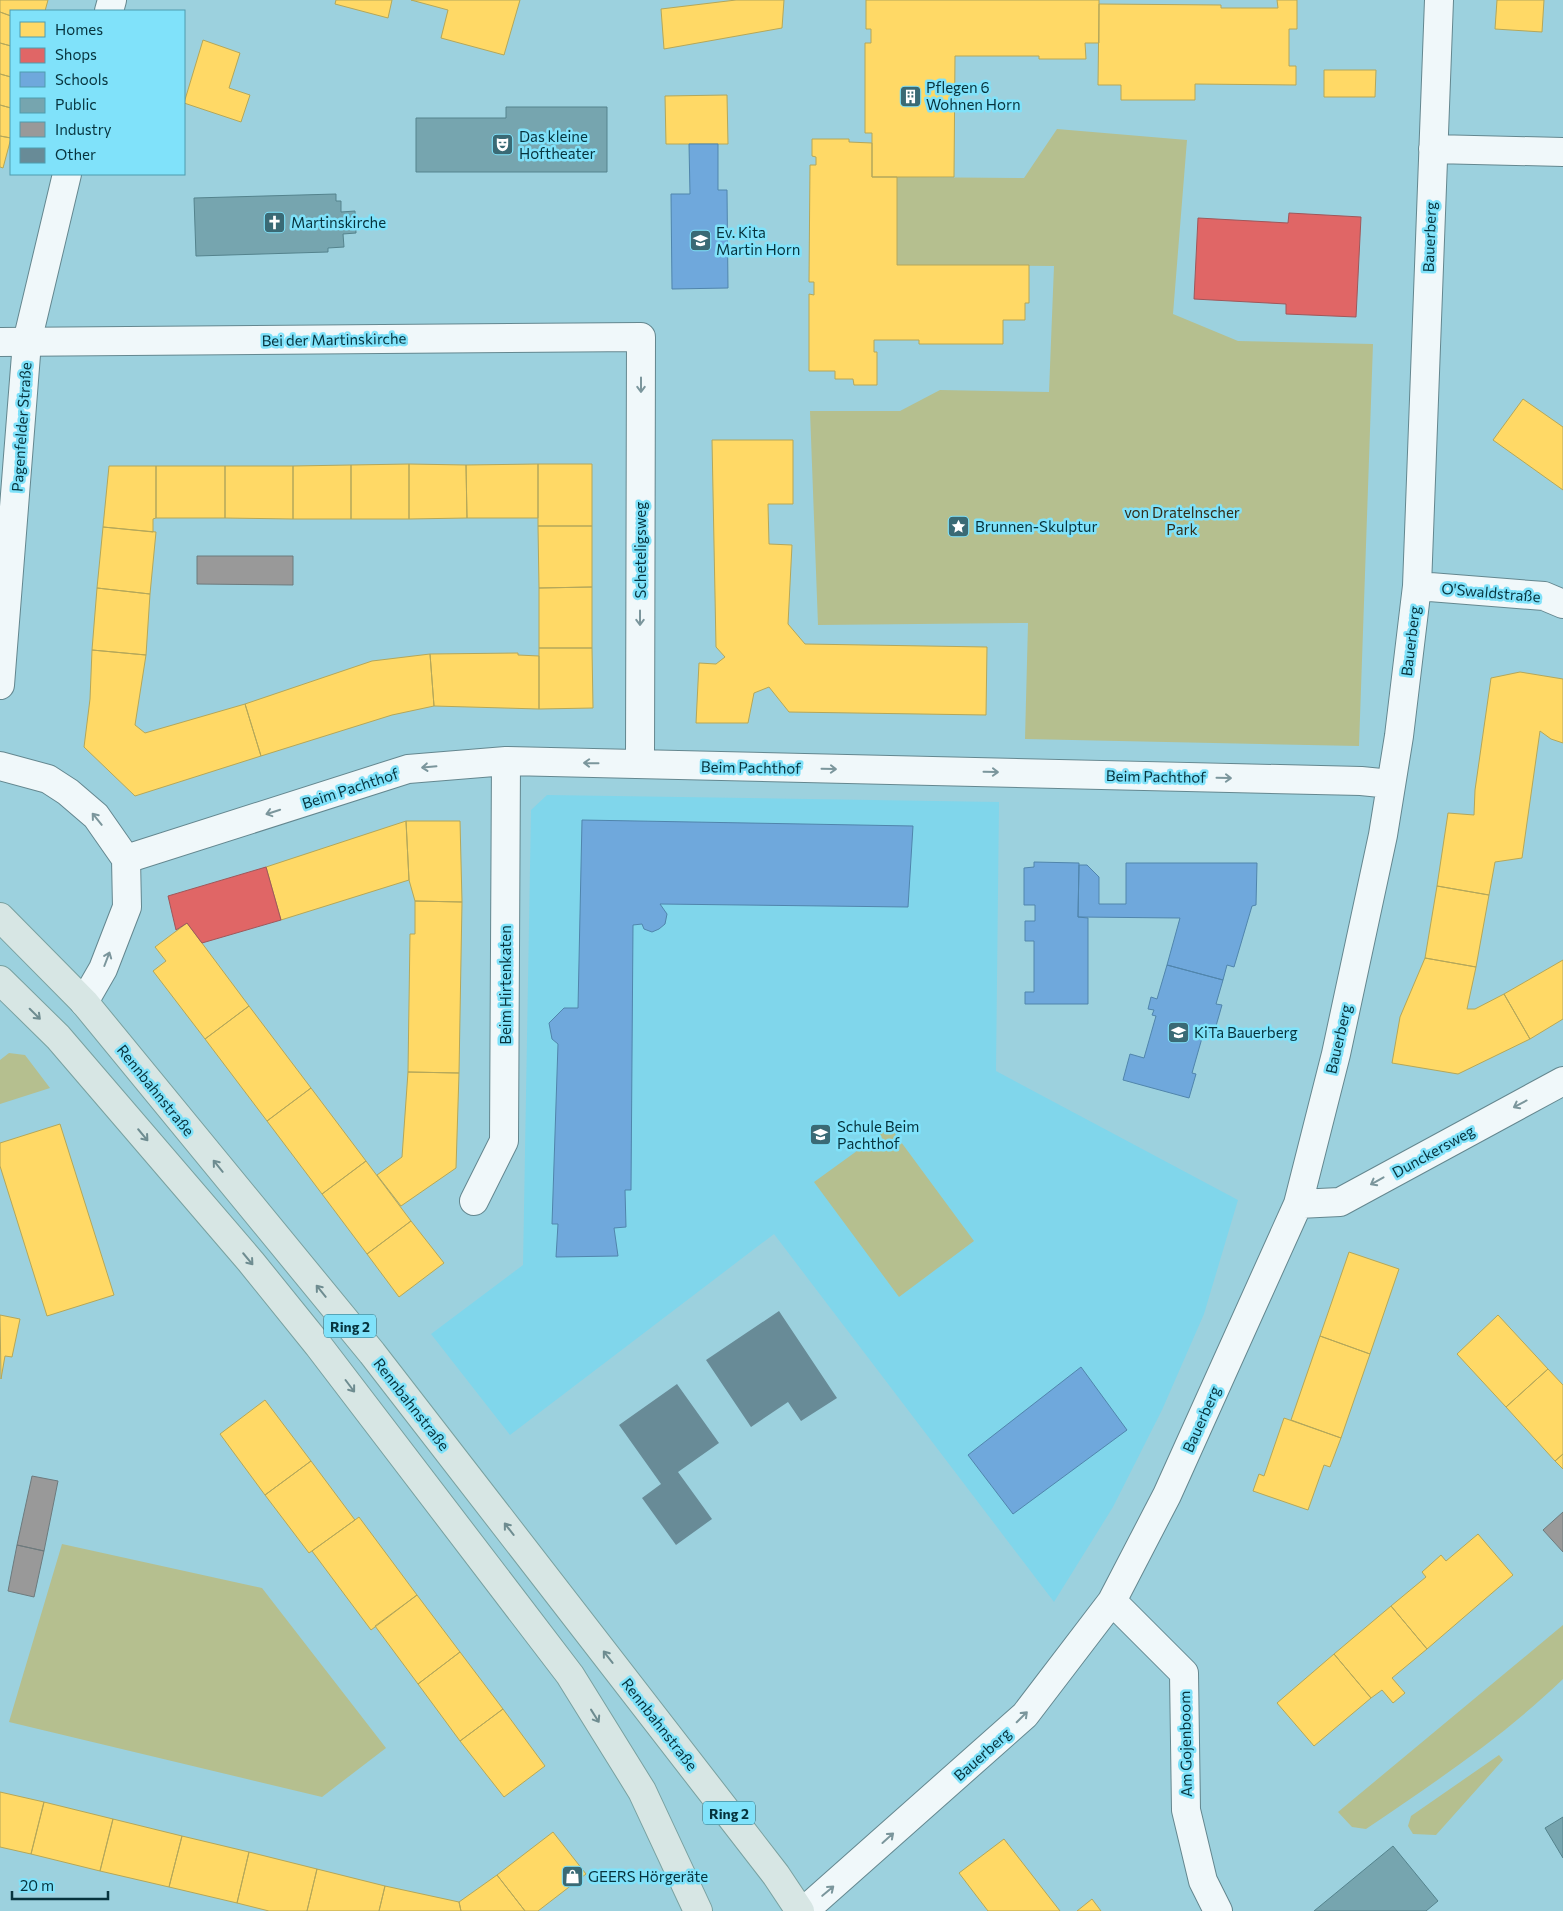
<svg xmlns="http://www.w3.org/2000/svg" width="1563" height="1911" viewBox="0 0 1563 1911" font-family="Commissioner,sans-serif">
<rect width="100%" height="100%" fill="#9cd1de"/>
<!-- built -->
<path fill="#80d6eb" d="M 547,795 L 999,802 L 996,1071 L 1238,1200 L 1204,1314 L 1162,1410 L 1113,1507 L 1054,1602 L 774,1234 L 510,1435 L 431,1334 L 523,1265 L 531,810 Z"/>
<!-- green -->
<path fill="#b5bf8f" d="M 1057,129 L 1187,140 L 1173,314 L 1238,341 L 1373,344 L 1359,746 L 1025,739 L 1028,623 L 818,625 L 810,411 L 900,411 L 940,390 L 1049,392 L 1054,266 L 897,265 L 897,177 L 1024,178 Z
M 9,1053 L 25,1055 L 50,1088 L 0,1104 L 0,1060 Z
M 890,1127 L 974,1241 L 899,1297 L 814,1182 Z
M 62,1544 L 262,1588 L 386,1748 L 322,1797 L 9,1722 Z
M 1563,1625 L 1563,1679 C 1504,1736 1434,1783 1366,1829 L 1352,1827 L 1338,1812 L 1344,1807 Z
M 1499,1755 L 1503,1760 L 1436,1835 L 1413,1834 L 1408,1826 L 1411,1816 Z"/>
<!-- homes -->
<path fill="#ffd966" stroke="#b4a75a" d="M 0,0 L 48,0 L 45,11 L 11,11 L 11,16 L 0,12 Z
M 336,0 L 392,0 L 388,18 L 335,4 Z
M 411,0 L 520,0 L 504,55 L 441,38 L 448,10 Z
M 736,0 L 784,0 L 782,28 L 664,49 L 661,9 Z
M 866,0 L 1099,0 L 1099,43 L 1085,43 L 1086,59 L 1039,59 L 1039,56 L 955,56 L 954,177 L 872,177 L 872,133 L 865,133 L 865,43 L 871,43 L 871,29 L 866,29 Z
M 1277,0 L 1297,0 L 1297,29 L 1289,29 L 1289,66 L 1296,66 L 1296,85 L 1195,84 L 1195,100 L 1121,100 L 1121,85 L 1098,85 L 1099,4 L 1221,5 L 1221,8 L 1278,8 Z
M 1497,0 L 1544,0 L 1542,32 L 1495,29 Z
M 0,12 L 11,16 L 11,46 L 0,43 Z
M 203,40 L 240,53 L 229,88 L 250,95 L 241,122 L 184,103 Z
M 0,43 L 11,46 L 11,77 L 0,74 Z
M 1324,70 L 1376,70 L 1375,97 L 1324,97 Z
M 0,74 L 11,77 L 11,108 L 0,105 Z
M 727,95 L 728,144 L 666,144 L 665,96 Z
M 0,105 L 11,108 L 11,138 L 0,136 Z
M 0,136 L 11,138 L 3,168 L 0,167 Z
M 812,139 L 849,139 L 849,142 L 872,143 L 872,177 L 897,177 L 897,265 L 1029,265 L 1029,303 L 1025,303 L 1025,320 L 1003,320 L 1003,344 L 919,344 L 919,340 L 874,340 L 874,352 L 877,352 L 877,385 L 854,385 L 853,379 L 835,379 L 835,371 L 809,371 L 809,294 L 814,295 L 814,282 L 809,282 L 810,165 L 816,165 L 816,157 L 812,156 Z
M 1523,399 L 1563,427 L 1563,490 L 1493,440 Z
M 712,440 L 793,440 L 793,504 L 768,504 L 769,544 L 792,545 L 788,624 L 805,644 L 987,647 L 986,715 L 789,712 L 769,687 L 754,693 L 748,723 L 696,723 L 699,663 L 716,664 L 725,657 L 716,647 Z
M 409,464 L 409,519 L 351,519 L 351,465 Z
M 409,464 L 466,465 L 467,518 L 409,519 Z
M 538,464 L 538,518 L 467,518 L 466,465 Z
M 538,464 L 592,464 L 592,526 L 538,526 Z
M 351,465 L 351,519 L 293,519 L 293,466 Z
M 109,466 L 156,466 L 156,518 L 153,519 L 153,532 L 103,527 Z
M 156,466 L 225,466 L 225,518 L 156,518 Z
M 225,466 L 293,466 L 293,519 L 225,518 Z
M 538,526 L 592,526 L 592,587 L 539,588 Z
M 103,527 L 156,532 L 150,594 L 97,588 Z
M 592,587 L 592,648 L 539,648 L 539,588 Z
M 97,588 L 150,594 L 146,655 L 92,650 Z
M 539,648 L 592,648 L 593,708 L 539,709 Z
M 92,650 L 146,655 L 135,725 L 145,733 L 245,704 L 261,756 L 135,796 L 84,747 L 90,699 Z
M 518,653 L 518,655 L 539,656 L 539,709 L 434,706 L 430,654 Z
M 430,654 L 434,706 L 392,715 L 261,756 L 245,704 L 372,661 Z
M 1520,672 L 1563,679 L 1563,743 L 1551,739 L 1540,731 L 1522,858 L 1495,862 L 1489,895 L 1437,886 L 1448,813 L 1474,815 L 1475,790 L 1491,678 Z
M 406,821 L 460,821 L 462,902 L 415,901 L 409,880 Z
M 406,821 L 409,880 L 281,920 L 266,867 Z
M 1437,886 L 1489,895 L 1476,967 L 1425,958 Z
M 415,901 L 462,902 L 459,1073 L 408,1072 L 410,934 L 415,934 Z
M 187,923 L 249,1006 L 205,1039 L 153,971 L 166,961 L 155,947 Z
M 1425,958 L 1476,967 L 1467,1009 L 1475,1009 L 1504,994 L 1530,1039 L 1458,1074 L 1392,1063 L 1400,1017 Z
M 1563,960 L 1563,1019 L 1530,1039 L 1504,994 Z
M 249,1006 L 311,1088 L 267,1121 L 205,1039 Z
M 408,1072 L 459,1073 L 456,1168 L 401,1206 L 377,1175 L 402,1157 Z
M 311,1088 L 366,1161 L 322,1194 L 267,1121 Z
M 60,1124 L 114,1295 L 47,1316 L 0,1166 L 0,1143 Z
M 366,1161 L 411,1221 L 367,1254 L 322,1194 Z
M 411,1221 L 444,1263 L 399,1297 L 367,1254 Z
M 1349,1252 L 1399,1269 L 1370,1354 L 1320,1336 Z
M 0,1315 L 20,1319 L 12,1357 L 5,1356 L 1,1379 Z
M 1498,1315 L 1548,1369 L 1506,1407 L 1457,1354 Z
M 1320,1336 L 1370,1354 L 1341,1438 L 1291,1420 Z
M 1548,1369 L 1563,1385 L 1563,1454 L 1555,1461 L 1506,1407 Z
M 265,1400 L 311,1461 L 265,1495 L 220,1434 Z
M 1284,1418 L 1341,1438 L 1330,1467 L 1324,1465 L 1308,1510 L 1253,1491 L 1259,1474 L 1264,1476 Z
M 1563,1454 L 1563,1469 L 1555,1461 Z
M 311,1461 L 355,1520 L 309,1553 L 265,1495 Z
M 359,1517 L 417,1595 L 371,1630 L 312,1551 Z
M 1478,1534 L 1513,1575 L 1427,1649 L 1391,1606 L 1426,1577 L 1422,1572 L 1441,1555 L 1446,1561 Z
M 417,1595 L 460,1652 L 418,1684 L 375,1626 Z
M 1391,1606 L 1427,1649 L 1392,1678 L 1405,1693 L 1393,1703 L 1382,1690 L 1371,1698 L 1334,1654 Z
M 460,1652 L 503,1709 L 460,1741 L 418,1684 Z
M 1334,1654 L 1371,1698 L 1314,1746 L 1277,1703 Z
M 503,1709 L 545,1766 L 504,1797 L 460,1741 Z
M 0,1792 L 44,1802 L 31,1854 L 0,1847 Z
M 44,1802 L 113,1819 L 100,1871 L 31,1854 Z
M 113,1819 L 182,1836 L 169,1887 L 100,1871 Z
M 553,1832 L 586,1874 L 538,1911 L 525,1911 L 497,1875 Z
M 182,1836 L 249,1852 L 237,1903 L 169,1887 Z
M 1004,1839 L 1060,1911 L 988,1911 L 959,1873 Z
M 249,1852 L 317,1869 L 307,1911 L 269,1911 L 237,1903 Z
M 317,1869 L 385,1886 L 379,1911 L 307,1911 Z
M 497,1875 L 525,1911 L 461,1911 L 459,1902 Z
M 385,1886 L 459,1902 L 461,1911 L 379,1911 Z
M 1092,1899 L 1101,1911 L 1077,1911 Z"/>
<!-- shops -->
<path fill="#e06666" stroke="#9f575a" d="M 1289,213 L 1361,217 L 1356,317 L 1286,314 L 1286,304 L 1194,299 L 1198,218 L 1288,223 Z
M 266,867 L 281,920 L 202,943 L 187,923 L 176,930 L 168,896 Z"/>
<!-- schools -->
<path fill="#6fa8dc" stroke="#5085ac" d="M 689,144 L 718,144 L 718,190 L 727,190 L 728,288 L 672,289 L 671,194 L 690,194 Z
M 582,820 L 913,826 L 908,907 L 660,904 L 667,914 L 665,924 L 659,929 L 652,932 L 644,929 L 642,924 L 633,925 L 631,1190 L 625,1190 L 626,1227 L 614,1228 L 618,1256 L 556,1257 L 558,1224 L 552,1224 L 558,1044 L 552,1039 L 549,1023 L 564,1008 L 578,1008 Z
M 1034,862 L 1079,863 L 1078,917 L 1088,918 L 1088,1004 L 1025,1004 L 1025,992 L 1034,992 L 1034,941 L 1025,941 L 1025,921 L 1035,921 L 1035,905 L 1024,905 L 1024,868 L 1034,867 Z
M 1126,863 L 1257,863 L 1256,905 L 1252,906 L 1234,967 L 1227,965 L 1223,980 L 1167,965 L 1180,918 L 1078,917 L 1079,865 L 1087,865 L 1099,877 L 1099,904 L 1126,904 Z
M 1167,965 L 1223,980 L 1216,1004 L 1222,1005 L 1214,1033 L 1204,1031 L 1192,1073 L 1196,1074 L 1189,1098 L 1123,1080 L 1130,1054 L 1144,1058 L 1156,1016 L 1152,1015 L 1154,1010 L 1148,1009 L 1151,997 L 1157,999 Z
M 1081,1367 L 1127,1430 L 1013,1514 L 968,1455 Z"/>
<!-- public -->
<path fill="#76a5af" stroke="#54838d" d="M 506,107 L 607,107 L 607,172 L 416,172 L 416,118 L 506,118 Z
M 336,194 L 336,201 L 341,201 L 341,212 L 355,211 L 356,233 L 343,234 L 344,247 L 328,248 L 328,252 L 196,256 L 194,198 Z
M 1563,1817 L 1563,1858 L 1545,1828 Z
M 1393,1846 L 1438,1901 L 1426,1911 L 1314,1911 Z"/>
<!-- industry -->
<path fill="#999" stroke="#6d7a7d" d="M 197,556 L 293,556 L 293,585 L 197,584 Z
M 32,1476 L 58,1481 L 44,1551 L 17,1545 Z
M 1563,1512 L 1563,1552 L 1543,1530 Z
M 17,1545 L 44,1551 L 34,1597 L 8,1591 Z"/>
<!-- building -->
<path fill="#688b97" d="M 779,1311 L 837,1398 L 801,1421 L 788,1402 L 751,1427 L 706,1360 Z
M 677,1384 L 719,1443 L 678,1472 L 712,1519 L 676,1545 L 642,1498 L 661,1484 L 619,1425 Z"/>
<g fill="none" stroke-linecap="round" stroke-linejoin="round">
<defs>
<path id="minor" d="M 1433,149 L 1563,152
M 0,342 L 641,337 L 640,764
M 1417,586 L 1544,596 L 1563,604
M 0,766 L 48,779 L 68,792 L 96,816 L 126,859 L 127,907 L 103,969 L 84,1002
M 126,859 L 408,769 L 506,761 L 1361,781 L 1391,784
M 474,1201 L 504,1141 L 506,761
M 1298,1204 L 1340,1202 L 1563,1081
M 1112,1601 L 1184,1673 L 1186,1810 L 1203,1881 L 1218,1911
M 804,1911 L 1025,1715 L 1112,1601 L 1167,1495 L 1298,1204 L 1336,1054 L 1383,835 L 1399,736 L 1417,586 L 1439,0"/>
<path id="tertiary" d="M 109,11 L 112,0
M 0,685 L 27,342 L 67,174"/>
<path id="primary" d="M 0,917 L 84,1002 L 372,1353 L 776,1875 L 800,1911
M 0,980 L 58,1037 L 251,1262 L 318,1345 L 570,1675 L 642,1791 L 698,1911"/>
</defs>
<!-- minor casing -->
<use href="#minor" stroke="#64878f" stroke-width="30"/>
<!-- tertiary casing -->
<use href="#tertiary" stroke="#64878f" stroke-width="30"/>
<!-- primary casing -->
<use href="#primary" stroke="#79a1a0" stroke-width="30"/>
<!-- minor -->
<use href="#minor" stroke="#f0f8fa" stroke-width="28"/>
<!-- tertiary -->
<use href="#tertiary" stroke="#f0f8fa" stroke-width="28"/>
<!-- primary -->
<use href="#primary" stroke="#d7e6e4" stroke-width="28"/>
</g>
<!-- one-way arrows -->
<defs><path id="oneway-shaft" d="M-6 0H5M1.5-3L5.5 0L1.5 3" fill="none" stroke-width="1.6" stroke-linecap="round" stroke-linejoin="round" transform="scale(1.25)"/></defs>
<g stroke="#7b969c">
<use href="#oneway-shaft" transform="translate(641 385) rotate(90)"/>
<use href="#oneway-shaft" transform="translate(640 618) rotate(90)"/>
<use href="#oneway-shaft" transform="translate(591 763) rotate(-179)"/>
<use href="#oneway-shaft" transform="translate(429 767) rotate(175)"/>
<use href="#oneway-shaft" transform="translate(829 769) rotate(1)"/>
<use href="#oneway-shaft" transform="translate(991 772) rotate(1)"/>
<use href="#oneway-shaft" transform="translate(1224 778) rotate(1)"/>
<use href="#oneway-shaft" transform="translate(273 812) rotate(162)"/>
<use href="#oneway-shaft" transform="translate(97 819) rotate(-129)"/>
<use href="#oneway-shaft" transform="translate(107 959) rotate(-69)"/>
<use href="#oneway-shaft" transform="translate(1520 1104) rotate(152)"/>
<use href="#oneway-shaft" transform="translate(1377 1181) rotate(151)"/>
<use href="#oneway-shaft" transform="translate(1022 1717) rotate(-45)"/>
<use href="#oneway-shaft" transform="translate(888 1838) rotate(-42)"/>
<use href="#oneway-shaft" transform="translate(828 1891) rotate(-40)"/>
</g>
<g stroke="#6e8c90">
<use href="#oneway-shaft" transform="translate(35 1014) rotate(45)"/>
<use href="#oneway-shaft" transform="translate(143 1135) rotate(50)"/>
<use href="#oneway-shaft" transform="translate(218 1166) rotate(-129)"/>
<use href="#oneway-shaft" transform="translate(248 1259) rotate(50)"/>
<use href="#oneway-shaft" transform="translate(321 1291) rotate(-129)"/>
<use href="#oneway-shaft" transform="translate(350 1386) rotate(53)"/>
<use href="#oneway-shaft" transform="translate(509 1529) rotate(-128)"/>
<use href="#oneway-shaft" transform="translate(608 1657) rotate(-128)"/>
<use href="#oneway-shaft" transform="translate(595 1716) rotate(58)"/>
</g>
<!-- icons -->
<defs>
<symbol id="building-square" viewBox="-11 -11 22 22"><rect x="-9" y="-9" width="18" height="18" rx="4" fill="#3a6a75" stroke="#80e2fa"/><path d="M-4-6H4V6H1V3H-1V6H-4ZM-2.5-4.3h1.7v1.8h-1.7ZM.8-4.3h1.7v1.8H.8ZM-2.5-1h1.7V.8h-1.7ZM.8-1h1.7V.8H.8Z" fill="#fff"/></symbol>
<symbol id="theatre-square" viewBox="-11 -11 22 22"><rect x="-9" y="-9" width="18" height="18" rx="4" fill="#3a6a75" stroke="#80e2fa"/><path d="M-5-5.5Q0-4 5-5.5V0Q5 5 0 6Q-5 5-5 0ZM-3.3-2.5H-1v1.5H-3.3ZM1-2.5H3.3v1.5H1ZM-2.8 1Q0 5.5 2.8 1Z" fill="#fff"/></symbol>
<symbol id="church-square" viewBox="-11 -11 22 22"><rect x="-9" y="-9" width="18" height="18" rx="4" fill="#3a6a75" stroke="#80e2fa"/><path d="M-1.2-6h2.4v3.5h3.3v2.4h-3.3V6h-2.4V-.1h-3.3v-2.4h3.3Z" fill="#fff"/></symbol>
<symbol id="school-square" viewBox="-11 -11 22 22"><rect x="-9" y="-9" width="18" height="18" rx="4" fill="#3a6a75" stroke="#80e2fa"/><path d="M0-5L7-2L0 1L-7-2ZM-4 1L0 2.5L4 1V4Q0 6-4 4Z" fill="#fff"/></symbol>
<symbol id="sight-square" viewBox="-11 -11 22 22"><rect x="-9" y="-9" width="18" height="18" rx="4" fill="#3a6a75" stroke="#80e2fa"/><path d="M0-6L1.8-2.2L6-1.7L2.9 1.2L3.7 5.4L0 3.3L-3.7 5.4L-2.9 1.2L-6-1.7L-1.8-2.2Z" fill="#fff"/></symbol>
<symbol id="shop-square" viewBox="-11 -11 22 22"><rect x="-9" y="-9" width="18" height="18" rx="4" fill="#3a6a75" stroke="#80e2fa"/><path d="M-5-2.5h2.3a2.7 3.5 0 0 1 5.4 0H5L5.5 6h-11ZM-1.5-2.5h3a1.5 2.3 0 0 0-3 0Z" fill="#fff"/></symbol>
</defs>
<g fill-rule="evenodd">
<use href="#building-square" x="898" y="84" width="25" height="25"/>
<use href="#theatre-square" x="490" y="132" width="25" height="25"/>
<use href="#church-square" x="262" y="210" width="25" height="25"/>
<use href="#school-square" x="688" y="228" width="25" height="25"/>
<use href="#sight-square" x="946" y="514" width="25" height="25"/>
<use href="#school-square" x="1166" y="1020" width="25" height="25"/>
<use href="#school-square" x="808" y="1122" width="25" height="25"/>
<use href="#shop-square" x="560" y="1864" width="25" height="25"/>
</g>
<g text-anchor="middle" dominant-baseline="central" stroke-width="5" stroke-linejoin="round" paint-order="stroke">
<!-- shield labels -->
<g fill="#80e2fa" stroke="#2b6876" stroke-width="1">
<rect x="324" y="1314.5" width="52" height="23" rx="4"/>
<rect x="703" y="1801.5" width="52" height="23" rx="4"/>
</g>
<g font-size="14" font-weight="bold" fill="#06333d">
<text x="350" y="1326">Ring 2</text>
<text x="729" y="1813">Ring 2</text>
</g>
<!-- poi labels -->
<g font-size="15" fill="#06333d" stroke="#80e2fa" text-anchor="start">
<text x="926" y="87">Pflegen 6<tspan x="926" dy="17">Wohnen Horn</tspan></text>
<text x="519" y="136">Das kleine<tspan x="519" dy="17">Hoftheater</tspan></text>
<text x="291" y="222">Martinskirche</text>
<text x="716" y="232">Ev. Kita<tspan x="716" dy="17">Martin Horn</tspan></text>
<text x="975" y="526">Brunnen-Skulptur</text>
<text x="1194" y="1032">KiTa Bauerberg</text>
<text x="837" y="1126">Schule Beim<tspan x="837" dy="17">Pachthof</tspan></text>
<text x="588" y="1876">GEERS Hörgeräte</text>
</g>
<!-- street labels -->
<g font-size="15" fill="#06333d" stroke="#80e2fa">
<text transform="translate(1429 237) rotate(-88)">Bauerberg</text>
<text transform="translate(334 339) rotate(-1)">Bei der Martinskirche</text>
<text transform="translate(21 427) rotate(-86)">Pagenfelder Straße</text>
<text transform="translate(640 550) rotate(-90)">Scheteligsweg</text>
<text transform="translate(1491 592) rotate(5)">O'Swaldstraße</text>
<text transform="translate(1410 641) rotate(-83)">Bauerberg</text>
<text transform="translate(751 767) rotate(1)">Beim Pachthof</text>
<text transform="translate(1156 776) rotate(1)">Beim Pachthof</text>
<text transform="translate(350 788) rotate(-18)">Beim Pachthof</text>
<text transform="translate(505 985) rotate(-90)">Beim Hirtenkaten</text>
<text transform="translate(1338 1039) rotate(-77)">Bauerberg</text>
<text transform="translate(156 1090) rotate(51)">Rennbahnstraße</text>
<text transform="translate(1433 1151) rotate(-29)">Dunckersweg</text>
<text transform="translate(412 1404) rotate(52)">Rennbahnstraße</text>
<text transform="translate(1201 1419) rotate(-66)">Bauerberg</text>
<text transform="translate(660 1724) rotate(52)">Rennbahnstraße</text>
<text transform="translate(1185 1744) rotate(-91)">Am Gojenboom</text>
<text transform="translate(982 1754) rotate(-42)">Bauerberg</text>
</g>
<!-- park labels -->
<g font-size="15" fill="#322d1a" stroke="#80e2fa">
<text x="1182" y="512">von Dratelnscher<tspan x="1182" dy="17">Park</tspan></text>
</g>
</g>
<!-- legend -->
<rect x="10" y="10" width="175" height="165" fill="#80e2fa" stroke="#4f9cae"/>
<rect x="20" y="22" width="25" height="15" fill="#ffd966" stroke="#4f9cae"/>
<text x="55" y="35" font-size="15" fill="#06333d">Homes</text>
<rect x="20" y="48" width="25" height="15" fill="#e06666" stroke="#4f9cae"/>
<text x="55" y="60" font-size="15" fill="#06333d">Shops</text>
<rect x="20" y="72" width="25" height="15" fill="#6fa8dc" stroke="#4f9cae"/>
<text x="55" y="85" font-size="15" fill="#06333d">Schools</text>
<rect x="20" y="98" width="25" height="15" fill="#76a5af" stroke="#4f9cae"/>
<text x="55" y="110" font-size="15" fill="#06333d">Public</text>
<rect x="20" y="122" width="25" height="15" fill="#999999" stroke="#4f9cae"/>
<text x="55" y="135" font-size="15" fill="#06333d">Industry</text>
<rect x="20" y="148" width="25" height="15" fill="#688b97" stroke="#4f9cae"/>
<text x="55" y="160" font-size="15" fill="#06333d">Other</text>
<!-- scale -->
<path d="M12 1891v8h96v-8" fill="none" stroke="#06333d" stroke-width="2.5"/>
<text x="20" y="1891" font-size="15" fill="#06333d" stroke="#80e2fa" stroke-width="4" paint-order="stroke">20 m</text>
</svg>
